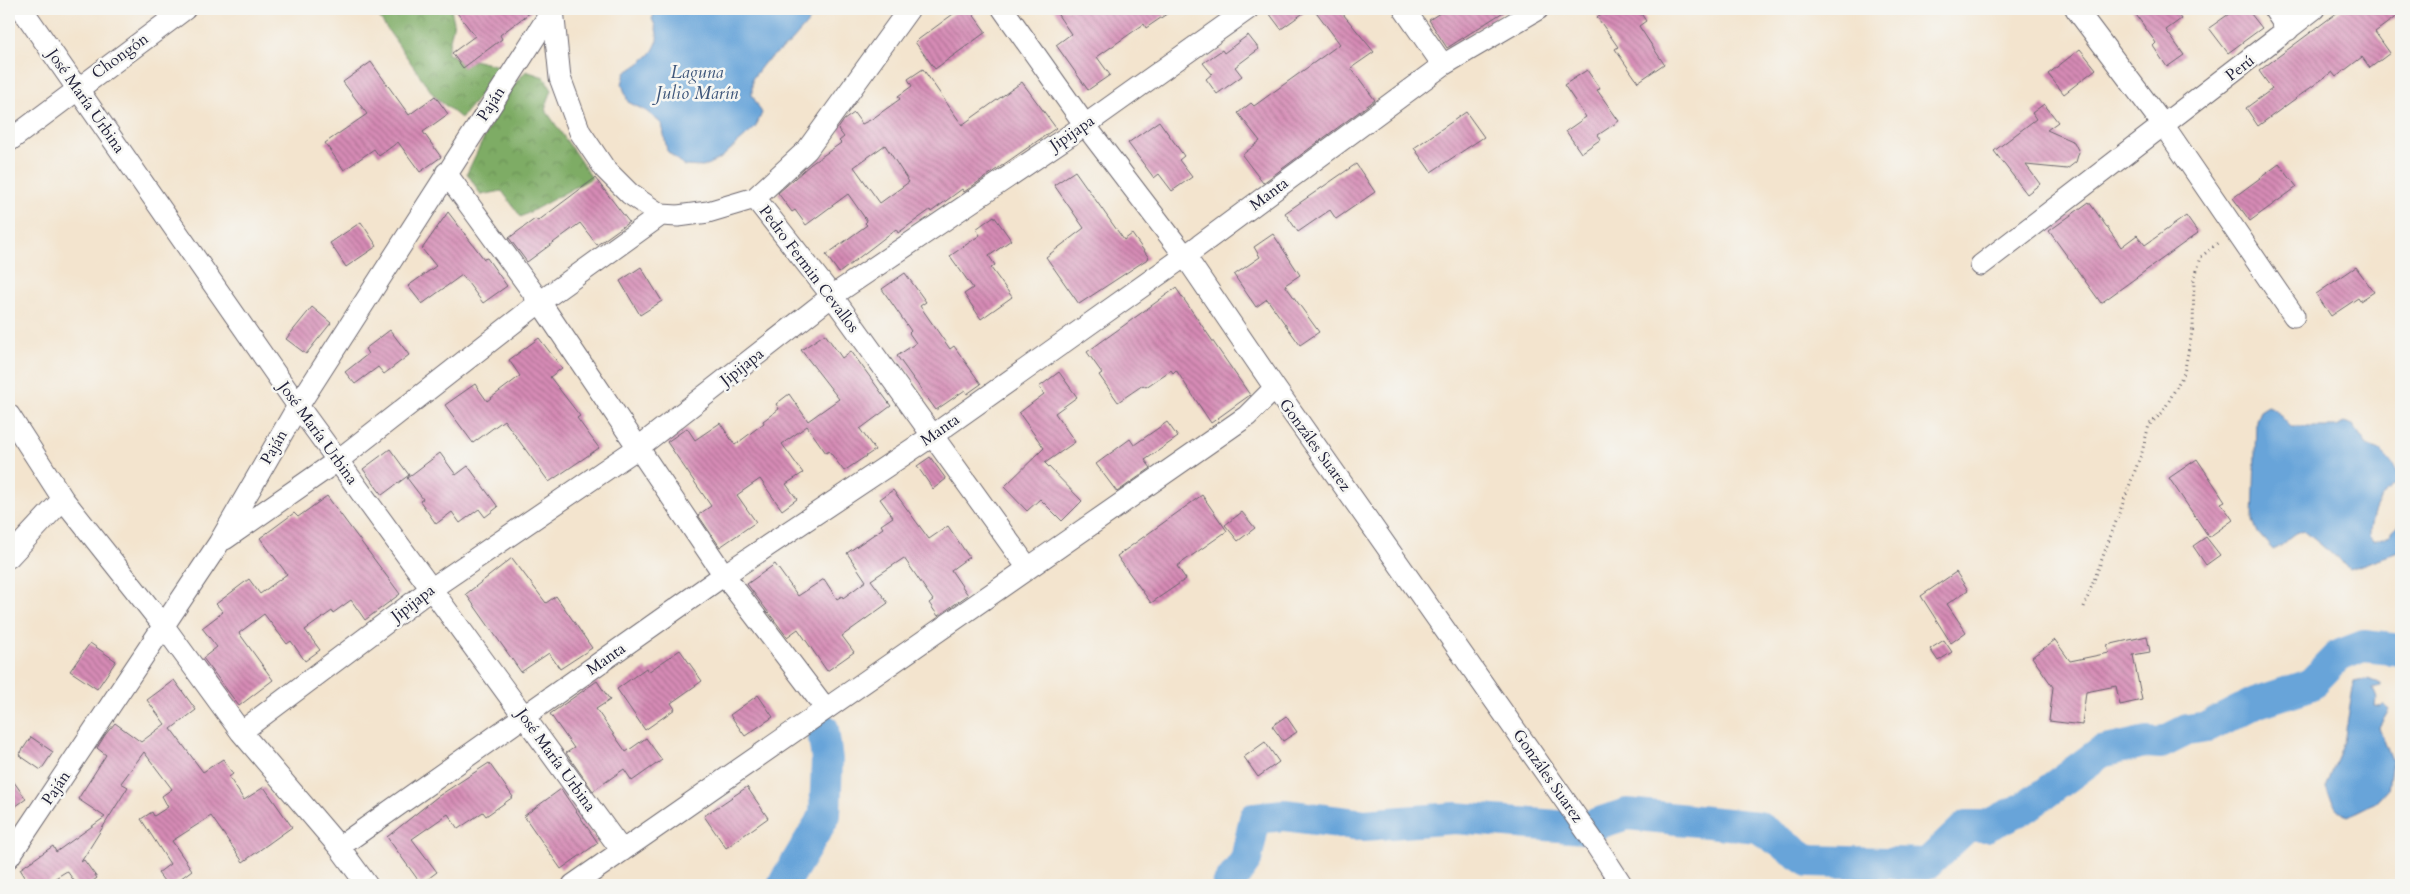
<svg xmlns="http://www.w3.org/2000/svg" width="2410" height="894" viewBox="0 0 2410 894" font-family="Cardo,serif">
<defs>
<pattern id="forest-crowns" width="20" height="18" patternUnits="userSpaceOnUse" patternTransform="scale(1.25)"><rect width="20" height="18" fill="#7eac65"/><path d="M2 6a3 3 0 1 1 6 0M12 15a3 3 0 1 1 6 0" fill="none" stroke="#678c54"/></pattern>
<pattern id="building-back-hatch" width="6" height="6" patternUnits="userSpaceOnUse" patternTransform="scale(1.25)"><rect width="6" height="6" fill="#d68bb5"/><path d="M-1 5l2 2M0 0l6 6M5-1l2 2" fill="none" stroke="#ad7194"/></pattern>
</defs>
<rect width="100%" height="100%" fill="#f6f6f2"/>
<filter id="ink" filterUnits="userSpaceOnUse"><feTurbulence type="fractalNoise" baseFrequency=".02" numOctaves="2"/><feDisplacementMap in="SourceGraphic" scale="10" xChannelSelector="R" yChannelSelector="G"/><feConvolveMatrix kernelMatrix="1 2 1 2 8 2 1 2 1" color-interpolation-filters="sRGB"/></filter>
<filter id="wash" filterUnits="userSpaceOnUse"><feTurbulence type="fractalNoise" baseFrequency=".0096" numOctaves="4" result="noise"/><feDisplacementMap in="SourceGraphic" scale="20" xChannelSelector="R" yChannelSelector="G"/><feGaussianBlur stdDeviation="1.12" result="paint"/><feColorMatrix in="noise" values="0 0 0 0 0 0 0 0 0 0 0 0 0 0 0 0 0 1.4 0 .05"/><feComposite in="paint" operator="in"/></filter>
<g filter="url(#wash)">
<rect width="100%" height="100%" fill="#f3e4ce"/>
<!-- forest -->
<path fill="url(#forest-crowns)" stroke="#506750" d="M 373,9 L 451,9 L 454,22 L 447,54 L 504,67 L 461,118 L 435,97 Z
M 526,71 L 544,77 L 552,90 L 545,109 L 592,178 L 521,217 L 502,191 L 481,195 L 467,173 L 505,94 Z"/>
<!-- water -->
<path fill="#67a4d9" stroke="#44638a" d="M 656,9 L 820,9 L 790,43 L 765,62 L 752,79 L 752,95 L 762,113 L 755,128 L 721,158 L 703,167 L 684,166 L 667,151 L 662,124 L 646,111 L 628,102 L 622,84 L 625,73 C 647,58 667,48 652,19 Z
M 2268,406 L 2274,409 L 2291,427 L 2336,427 L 2344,422 L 2353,425 L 2367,445 L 2379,450 L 2392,463 L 2401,480 C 2381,491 2370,513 2370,536 L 2374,541 L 2390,535 L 2398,525 L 2401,525 L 2401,551 L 2350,569 L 2303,530 C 2290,534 2285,546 2273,550 L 2258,533 L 2253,521 L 2256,420 L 2260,411 Z
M 2368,679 L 2381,684 L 2381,687 L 2372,689 L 2376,698 L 2375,706 L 2381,707 L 2384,704 L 2389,710 L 2379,727 L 2392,761 L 2388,789 L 2376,802 L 2348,816 C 2336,810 2331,800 2326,788 L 2344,741 L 2354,682 Z"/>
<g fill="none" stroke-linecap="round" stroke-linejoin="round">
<!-- river -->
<path stroke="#67a4d9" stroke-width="32" d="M 783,885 L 825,815 L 827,760 L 823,729
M 1228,885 L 1246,860 L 1255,818 L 1284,815 L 1364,825 L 1455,818 L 1583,828 L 1627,814 L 1758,827 L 1809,861 L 1927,864 L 1967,826 L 1986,826 L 2026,807 L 2101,752 L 2146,742 L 2161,743 L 2187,730 L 2208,727 L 2255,703 L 2310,685 L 2338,656 L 2364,646 L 2401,650"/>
</g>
<g id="blocks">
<!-- building -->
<path fill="url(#building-back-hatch)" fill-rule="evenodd" d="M 454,9 L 535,9 L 500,35 L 502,39 L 463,68 L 452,53 L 475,36 Z
M 960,9 L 969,9 L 986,32 L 935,69 L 915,42 Z
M 1054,9 L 1174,9 L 1146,28 L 1144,24 L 1097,57 L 1110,75 L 1088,90 L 1056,45 L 1071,34 Z
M 1266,9 L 1309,9 L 1281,29 Z
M 1314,9 L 1339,9 L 1374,52 L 1351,68 L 1375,100 L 1263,183 L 1242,155 L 1260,141 L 1238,113 L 1251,103 L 1254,106 L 1340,44 Z
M 1446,9 L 1508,9 L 1447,48 L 1429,20 Z
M 1608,9 L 1638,9 L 1646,21 L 1639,26 L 1664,64 L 1638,82 L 1615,49 L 1618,47 L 1597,17 Z
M 2132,9 L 2174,9 L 2181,19 L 2166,30 L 2184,55 L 2167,67 L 2153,46 L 2156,43 Z
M 2236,9 L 2247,9 L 2262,28 L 2228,53 L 2209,28 Z
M 2342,9 L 2401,9 L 2401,13 L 2375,32 L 2390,53 L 2370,68 L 2362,57 L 2336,77 L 2332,72 L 2258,126 L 2246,108 L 2272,89 L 2259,71 Z
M 1248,35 L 1259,49 L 1235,67 L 1242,76 L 1217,94 L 1206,79 L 1212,74 L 1203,63 L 1222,50 L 1224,53 Z
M 2080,49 L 2096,69 L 2064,94 L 2048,74 Z
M 371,62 L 409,115 L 435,96 L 448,114 L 423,132 L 441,157 L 420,172 L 398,142 L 379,156 L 374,149 L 344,170 L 325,143 L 367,114 L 343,82 Z
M 923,69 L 962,125 L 1022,82 L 1056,128 L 964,192 L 962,189 L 931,212 L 930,210 L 898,233 L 896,229 L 839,273 L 826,255 L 867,225 L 865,223 L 867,221 L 848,194 L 806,225 L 795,210 L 792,212 L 778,193 L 811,164 L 841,143 L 839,141 L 844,137 L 838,129 L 844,120 L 854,113 L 862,124 L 872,119 L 900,99 L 898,96 L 912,86 L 908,79 ZM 885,145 L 909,182 L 880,203 L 854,167 Z
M 1587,70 L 1600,89 L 1597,90 L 1619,121 L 1598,135 L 1601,139 L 1581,153 L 1566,131 L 1586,117 L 1564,85 Z
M 2044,104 L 2058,122 L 2047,130 L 2074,142 L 2079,152 L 2076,162 L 2067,169 L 2026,165 L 2040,184 L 2027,194 L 1994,151 L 2036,119 L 2032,113 Z
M 1466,112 L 1484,137 L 1431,172 L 1414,148 Z
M 1159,121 L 1184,156 L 1179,160 L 1192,177 L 1172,191 L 1159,174 L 1154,178 L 1128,143 Z
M 1356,164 L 1375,192 L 1336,219 L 1330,210 L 1298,232 L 1285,213 Z
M 2279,164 L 2297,187 L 2250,221 L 2233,198 Z
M 1075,171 L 1124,240 L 1132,234 L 1149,258 L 1079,304 L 1046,257 L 1084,228 L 1054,185 Z
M 595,178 L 629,222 L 597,245 L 580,223 L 527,262 L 509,238 L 535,219 L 538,221 Z
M 2089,202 L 2121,247 L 2137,235 L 2145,245 L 2186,216 L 2198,233 L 2101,303 L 2049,231 Z
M 448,212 L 484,259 L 487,258 L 507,286 L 483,303 L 462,275 L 422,304 L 408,286 L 436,266 L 422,249 Z
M 994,216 L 1011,240 L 989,256 L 995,265 L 991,268 L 1012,297 L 981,319 L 964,294 L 973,288 L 950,256 L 980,235 L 976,229 Z
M 361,222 L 377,246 L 346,267 L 330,243 Z
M 1273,234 L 1300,275 L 1285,285 L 1319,332 L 1300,345 L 1267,299 L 1256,307 L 1234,275 L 1260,257 L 1254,247 Z
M 641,267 L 662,301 L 640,315 L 620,281 Z
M 2356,267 L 2374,292 L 2360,301 L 2358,298 L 2331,316 L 2316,294 Z
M 905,273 L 926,302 L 920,306 L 950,349 L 954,346 L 981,384 L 967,394 L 965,390 L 936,410 L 897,356 L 916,343 L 909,333 L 911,331 L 882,289 Z
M 1176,288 L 1250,395 L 1211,423 L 1176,370 L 1173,373 L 1171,370 L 1146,387 L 1143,385 L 1118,402 L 1099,375 L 1102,373 L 1087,352 Z
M 312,307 L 331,323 L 306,354 L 286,339 Z
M 390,330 L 409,355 L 384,374 L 378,367 L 355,384 L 345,372 L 368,354 L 365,349 Z
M 825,334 L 842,358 L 851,351 L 891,406 L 860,429 L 875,450 L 844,471 L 829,451 L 826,453 L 807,426 L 782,444 L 803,473 L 786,484 L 797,499 L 782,510 L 760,479 L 737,495 L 756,522 L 720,547 L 698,515 L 711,506 L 667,442 L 687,428 L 695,440 L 720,423 L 735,445 L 764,423 L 763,421 L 779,409 L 776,404 L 789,394 L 808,421 L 839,399 L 801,350 Z
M 539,338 L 562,368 L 550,377 L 580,416 L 577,418 L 599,448 L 549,482 L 504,420 L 473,443 L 445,405 L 475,384 L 487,401 L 520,376 L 509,360 Z
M 1059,372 L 1077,397 L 1055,413 L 1075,442 L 1045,463 L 1082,501 L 1062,521 L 1040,499 L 1027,511 L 1004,487 L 1044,448 L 1019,413 L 1044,394 L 1039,387 Z
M 1167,422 L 1178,437 L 1145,460 L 1151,468 L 1117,492 L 1096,464 L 1130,439 L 1134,445 Z
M 390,449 L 409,475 L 382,495 L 363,469 Z
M 440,453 L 456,475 L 468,466 L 498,507 L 485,517 L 479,509 L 460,523 L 452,512 L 436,524 L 420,501 L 423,499 L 407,478 Z
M 930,457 L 946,479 L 933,489 L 917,466 Z
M 2197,459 L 2225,501 L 2221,503 L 2233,520 L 2209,537 L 2169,478 Z
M 893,490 L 929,539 L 948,526 L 969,557 L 951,570 L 968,595 L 938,616 L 929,603 L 933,600 L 904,558 L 871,580 L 888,603 L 842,636 L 854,652 L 827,671 L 798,629 L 787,637 L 747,584 L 775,564 L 798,596 L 824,579 L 837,599 L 842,596 L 843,598 L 866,581 L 847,553 L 883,528 L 881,525 L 893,517 L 880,499 Z
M 1202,495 L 1227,531 L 1177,566 L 1186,579 L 1151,603 L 1117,556 Z
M 327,496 L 400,594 L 365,620 L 351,600 L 333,613 L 332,611 L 305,630 L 320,650 L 305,661 L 291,641 L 287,644 L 264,614 L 239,633 L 273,680 L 239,706 L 203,658 L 217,647 L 202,628 L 223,612 L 216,604 L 249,579 L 260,594 L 287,574 L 260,538 L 294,513 L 298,517 Z
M 1242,512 L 1255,528 L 1238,541 L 1225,525 Z
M 2206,537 L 2220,555 L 2206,565 L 2193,546 Z
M 512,558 L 546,603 L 556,596 L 592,648 L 560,669 L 549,653 L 521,672 L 466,594 Z
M 1956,572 L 1968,590 L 1947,604 L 1966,632 L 1951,643 L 1921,596 Z
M 2147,636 L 2150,652 L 2133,655 L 2142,700 L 2120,705 L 2116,686 L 2086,692 L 2082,725 L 2049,721 L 2053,687 L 2032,657 L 2055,640 L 2070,661 L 2109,653 L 2107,645 Z
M 1944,640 L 1952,652 L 1938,661 L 1930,649 Z
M 90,643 L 116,661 L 97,689 L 70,671 Z
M 680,650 L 702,681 L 671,703 L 675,709 L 645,730 L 617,689 L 646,668 L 648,672 Z
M 174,680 L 196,710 L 171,729 L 203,772 L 223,759 L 233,774 L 229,777 L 244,800 L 264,787 L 292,827 L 243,862 L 211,816 L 172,841 L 192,870 L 172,885 L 167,885 L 158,873 L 170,864 L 141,819 L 152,812 L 154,816 L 168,807 L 162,796 L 172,789 L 144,752 L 121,783 L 128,787 L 81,862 L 84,860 L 97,878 L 88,885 L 77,885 L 67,871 L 44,885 L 30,885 L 20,869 L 53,846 L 56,852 L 105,817 L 78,799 L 106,755 L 97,748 L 105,735 L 115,723 L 141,742 L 165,724 L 147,700 Z
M 597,681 L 610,700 L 596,709 L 626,752 L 646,738 L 662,760 L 632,781 L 624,769 L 593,791 L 566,753 L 574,748 L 550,714 Z
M 758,695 L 773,717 L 745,736 L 730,715 Z
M 1286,716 L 1297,732 L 1283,741 L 1272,726 Z
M 31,737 L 53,752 L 41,770 L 19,755 Z
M 1265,742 L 1279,762 L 1258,777 L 1244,757 Z
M 489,763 L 513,797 L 486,816 L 483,812 L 458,829 L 448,814 L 412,839 L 437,872 L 421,884 L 387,837 L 437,797 Z
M 9,775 L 26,799 L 9,811 Z
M 747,787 L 768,818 L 726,848 L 704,816 Z
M 561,789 L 598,843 L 561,869 L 524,816 Z"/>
</g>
</g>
<g filter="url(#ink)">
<use href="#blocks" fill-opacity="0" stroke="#6b666e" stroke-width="1"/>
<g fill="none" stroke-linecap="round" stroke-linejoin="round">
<defs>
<path id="minor" d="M 22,9 L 298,406 L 622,851
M 553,9 L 560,78 L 580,132 L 605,169 L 630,194 L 661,215 L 678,216 L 708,212 L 755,198 L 807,150 L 909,9
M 1003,9 L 1085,125 L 1185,256 L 1275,388 L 1592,839 L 1622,885
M 1404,9 L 1443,65
M 2076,9 L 2164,126 L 2294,316
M 2274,9 L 2288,30
M 9,141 L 185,9
M 446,173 L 540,302 L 724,575 L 826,709
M 755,198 L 832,296 L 1028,568
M 1981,265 L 2314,9
M 9,415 L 63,499 L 163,625 L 241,732 L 339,847 L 367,885
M 225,539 L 337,461 L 540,302 L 661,215
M 9,557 L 63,499
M 241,732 L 431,589 L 639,447 L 832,296 L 1085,125 L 1248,9
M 339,847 L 724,575 L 932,436 L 1185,256 L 1443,65 L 1538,9
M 9,857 L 219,543 L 298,406 L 553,9
M 573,885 L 1247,416 L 1275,388"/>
</defs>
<!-- minor casing -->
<use href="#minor" stroke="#6b666e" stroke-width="23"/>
<!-- path -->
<path stroke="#6b666e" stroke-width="3" stroke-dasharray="1 4" stroke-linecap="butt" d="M 2084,607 L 2142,452 L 2149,425 L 2163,412 L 2184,373 L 2193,328 L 2194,280 L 2201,257 L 2220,241"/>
<!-- minor -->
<use href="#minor" stroke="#fff" stroke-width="21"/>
</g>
</g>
<g text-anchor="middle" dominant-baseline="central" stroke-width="5" stroke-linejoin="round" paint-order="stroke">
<!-- street labels -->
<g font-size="16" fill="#22223b" stroke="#f6f6f2">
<text transform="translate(120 56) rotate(-36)">Chongón</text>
<text transform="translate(2240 68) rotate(-38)">Perú</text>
<text transform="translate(86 101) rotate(55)">José María Urbina</text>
<text transform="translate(491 104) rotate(-57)">Paján</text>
<text transform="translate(1072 133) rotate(-34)">Jipijapa</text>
<text transform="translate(1269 194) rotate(-37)">Manta</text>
<text transform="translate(809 269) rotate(53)">Pedro Fermin Cevallos</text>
<text transform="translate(742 367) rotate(-38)">Jipijapa</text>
<text transform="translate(940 430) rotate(-35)">Manta</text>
<text transform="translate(318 433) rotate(54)">José María Urbina</text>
<text transform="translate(1315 445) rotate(54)">Gonzáles Suarez</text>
<text transform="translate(274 447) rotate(-60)">Paján</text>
<text transform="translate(413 603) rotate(-37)">Jipijapa</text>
<text transform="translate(606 659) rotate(-35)">Manta</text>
<text transform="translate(556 760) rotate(54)">José María Urbina</text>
<text transform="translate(1548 776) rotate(55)">Gonzáles Suarez</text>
<text transform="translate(56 788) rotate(-56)">Paján</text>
</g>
<!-- water labels -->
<g font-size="18" font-style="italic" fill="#3e567a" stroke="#f6f6f2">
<text x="697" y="72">Laguna<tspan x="697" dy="21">Julio Marín</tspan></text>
</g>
</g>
<!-- margin -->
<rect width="2410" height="894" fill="none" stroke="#f6f6f2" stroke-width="30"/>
</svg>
